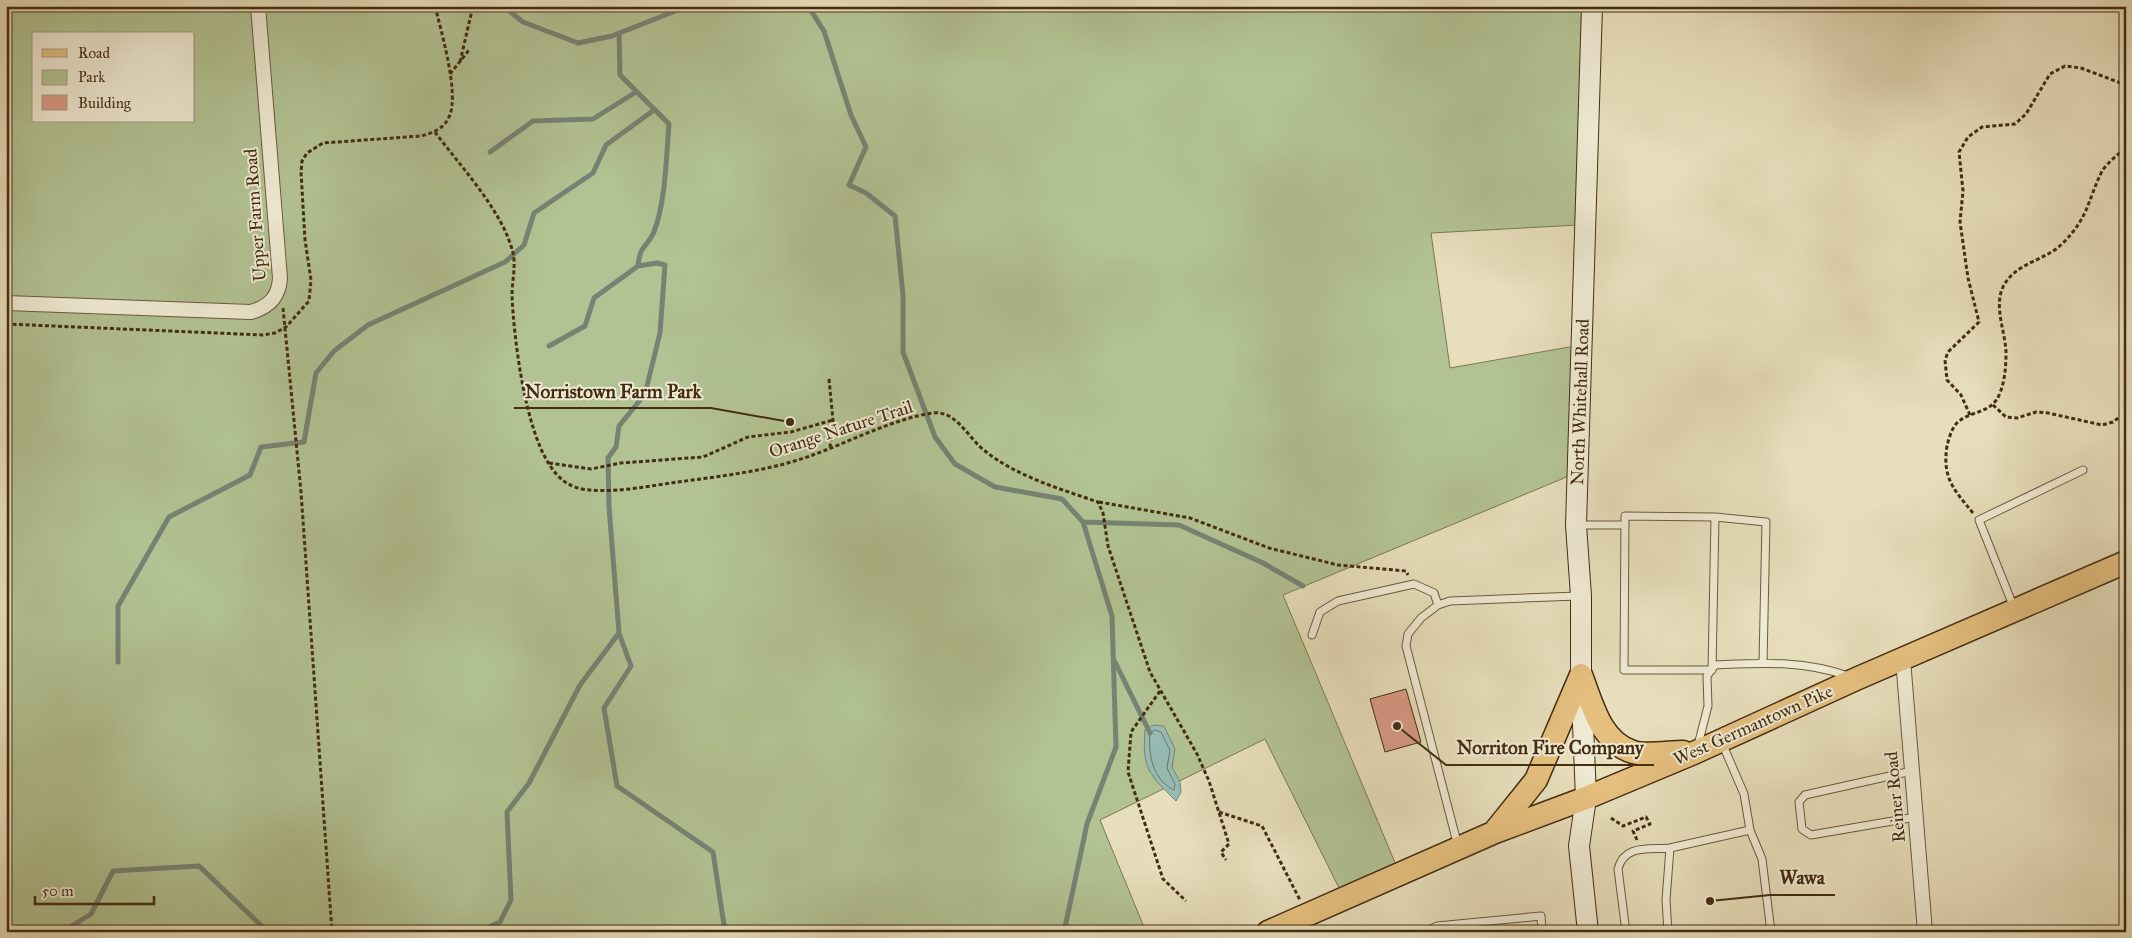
<svg xmlns="http://www.w3.org/2000/svg" width="2132" height="938" viewBox="0 0 2132 938" font-family="'IM FELL Great Primer',serif">
<rect width="100%" height="100%" fill="#e7debb"/>
<filter id="stains"><feTurbulence type="fractalNoise" baseFrequency=".004" numOctaves="4"/><feColorMatrix values="0 0 0 0 .2 0 0 0 0 .09 0 0 0 0 .02 0 0 0 .5 -.17"/></filter>
<radialGradient id="worn" r=".72"><stop offset=".6" stop-color="#630" stop-opacity="0"/><stop offset="1" stop-color="#630" stop-opacity=".3"/></radialGradient>
<!-- green -->
<path fill="#b2c293" stroke="#7b7852" fill-rule="evenodd" d="M 6,6 L 1599,6 L 1578,225 L 1431,233 L 1450,368 L 1581,345 L 1569,476 L 1283,595 L 1401,877 L 1343,896 L 1265,739 L 1100,820 L 1146,932 L 6,932 ZM 34,34 L 194,34 L 194,121 L 34,121 Z"/>
<!-- water -->
<path fill="#97bcb4" stroke="#768373" d="M 1154,725 L 1164,726 L 1175,749 L 1172,767 L 1180,782 L 1181,792 L 1176,801 C 1149,774 1142,769 1145,730 Z"/>
<g fill="none" stroke-linecap="round" stroke-linejoin="round">
<!-- shore -->
<path stroke="#6e7463" stroke-width="1" d="M 1155,730 L 1161,732 L 1170,750 L 1167,768 L 1175,784 L 1174,790 C 1153,780 1148,755 1150,734 Z"/>
<!-- stream -->
<path stroke="#768373" stroke-width="5" d="M 503,6 L 523,22 L 578,43 L 612,36 L 688,6
M 808,6 L 824,31 L 851,115 L 866,147 L 849,185 L 866,193 L 895,216 L 903,295 L 903,352 L 935,437 L 955,464 L 995,487 L 1062,499 L 1083,522 L 1112,616 L 1116,747 L 1087,824 L 1064,932
M 490,152 L 533,121 L 593,119 L 636,92
M 549,346 L 585,326 L 594,298 L 638,266
M 1083,522 L 1179,525 L 1263,563 L 1303,586
M 619,633 L 631,666 L 604,708 L 617,786 L 713,852 L 725,932
M 1114,660 L 1150,733
M 118,662 L 118,606 L 169,517 L 250,475 L 261,447 L 304,442 L 316,373 L 334,351 L 368,325 L 505,262 L 524,245 L 534,213 L 593,173 L 606,145 L 654,110
M 62,932 L 91,914 L 113,871 L 199,866 L 268,932
M 478,932 L 500,922 L 511,900 L 507,812 L 529,783 L 580,685 L 619,633 L 609,507 L 608,458 L 616,447 L 619,426 L 645,394 L 660,333 L 665,265 L 657,263 L 638,266 C 640,244 647,248 654,232 C 666,200 666,158 669,124 L 620,75 L 619,33"/>
</g>
<!-- building -->
<path fill="#d89986" stroke="#442d12" d="M 1406,689 L 1421,742 L 1385,752 L 1370,699 Z"/>
<g fill="none" stroke-linecap="round" stroke-linejoin="round">
<defs>
<path id="lane" d="M 1715,517 L 1625,516 L 1624,670 L 1712,670 L 1715,517 L 1766,522 L 1763,663
M 1578,525 L 1625,525
M 2014,608 L 1979,520 L 2083,470
M 1312,635 L 1320,612 L 1338,601 L 1414,584 L 1434,593 L 1438,605
M 1722,743 L 1744,794 L 1750,830 L 1762,859 L 1771,932
M 1698,745 L 1708,706 L 1707,676 L 1715,665 C 1763,663 1802,660 1848,676
M 1912,771 L 1805,795 L 1799,802 L 1802,829 L 1811,835 L 1916,817
M 1458,846 L 1406,646 L 1408,634 L 1421,618 L 1438,605 L 1450,601 L 1578,596
M 1425,932 L 1437,926 L 1541,916 L 1542,932
M 1626,932 L 1618,869 C 1624,844 1649,850 1670,848
M 1668,932 L 1666,900 L 1670,848 L 1750,830"/>
<path id="street" d="M 6,303 L 251,312 C 269,307 279,297 280,278 L 258,6
M 1903,659 L 1925,932"/>
<path id="secondary" d="M 1588,932 L 1579,846 L 1586,798 L 1581,675 L 1581,596 L 1576,525 L 1592,6"/>
<path id="primary" d="M 1581,675 C 1592,703 1600,742 1633,752 C 1644,756 1670,752 1683,752
M 1495,831 L 1536,780 L 1581,675
M 1268,932 L 1495,832 L 1586,798 L 1696,752 L 1856,679 L 2126,562"/>
</defs>
<!-- lane casing -->
<use href="#lane" stroke="#6d593c" stroke-width="9"/>
<!-- street casing -->
<use href="#street" stroke="#6d593c" stroke-width="16"/>
<!-- secondary casing -->
<use href="#secondary" stroke="#442d12" stroke-width="22"/>
<!-- primary casing -->
<use href="#primary" stroke="#442d12" stroke-width="25"/>
<!-- path -->
<path stroke="#442d12" stroke-width="3" stroke-dasharray="4 2.5" stroke-linecap="butt" d="M 460,62 L 473,6
M 450,74 L 469,50
M 435,132 C 460,166 503,211 513,253 C 516,266 512,282 512,296 C 514,340 525,427 549,464 C 557,477 567,486 582,489 C 613,494 648,486 678,482 C 722,476 768,471 810,456 C 847,443 895,418 933,413 C 956,410 968,438 985,451 C 1016,476 1060,489 1098,502 L 1103,513 L 1108,546 L 1150,672 L 1197,754 L 1209,781 L 1229,844 L 1221,852 L 1226,860
M 283,308 L 301,492 L 332,932
M 6,324 L 263,335 L 275,333 L 286,327 L 309,301 L 311,280 L 305,240 L 301,172 L 302,161 L 307,153 L 323,143 L 421,136 C 432,133 444,129 449,117 C 460,95 441,31 435,6
M 829,379 L 833,420 L 830,448
M 1993,405 L 2006,417 L 2017,418 L 2036,412 L 2048,413 L 2102,425 L 2113,422 L 2126,412
M 1970,415 L 1961,395 L 1947,380 L 1945,360 L 1948,352 L 1979,322 L 1968,278 L 1960,222 L 1963,191 L 1959,152 L 1968,137 L 1982,127 L 2015,124 L 2026,114 L 2050,74 L 2065,66 L 2081,68 L 2126,85
M 549,463 L 591,469 L 621,463 L 703,457 L 748,437 L 791,432 L 833,420
M 1099,502 L 1190,518 L 1269,548 L 1338,565 L 1406,571 L 1408,575
M 1973,513 C 1954,490 1942,478 1947,446 C 1949,438 1952,427 1958,422 C 1972,410 1992,414 2000,393 C 2005,380 2006,366 2006,352 C 2005,330 1993,305 2004,285 C 2016,263 2046,260 2062,244 C 2089,217 2087,202 2102,171 C 2107,163 2119,154 2126,147
M 1160,691 L 1131,732 L 1128,772 L 1163,879 L 1186,901
M 1219,812 L 1262,826 L 1300,900
M 1611,818 L 1623,826 L 1646,817 L 1650,824 L 1633,831 L 1637,840"/>
<!-- lane -->
<use href="#lane" stroke="#efead3" stroke-width="7"/>
<!-- street -->
<use href="#street" stroke="#efead3" stroke-width="14"/>
<!-- secondary -->
<use href="#secondary" stroke="#efead3" stroke-width="20"/>
<!-- primary -->
<use href="#primary" stroke="#e4bf7e" stroke-width="22"/>
</g>
<g text-anchor="middle" dominant-baseline="central" stroke-width="4" stroke-linejoin="round" paint-order="stroke">
<!-- street labels -->
<g font-size="18" fill="#442d12" stroke="#efead3">
<text transform="translate(255 215) rotate(-94)">Upper Farm Road</text>
<text transform="translate(1580 402) rotate(-88)">North Whitehall Road</text>
<text transform="translate(841 429) rotate(-18)">Orange Nature Trail</text>
<text transform="translate(1753 725) rotate(-24)">West Germantown Pike</text>
<text transform="translate(1895 797) rotate(-95)">Reiner Road</text>
</g>
</g>
<!-- callouts -->
<path fill="none" stroke="#442d12" stroke-width="2" d="M790 422L711 408H514M1397 726L1446 765H1654M1710 901L1770 895H1835"/>
<g fill="#442d12" stroke="#efead3" stroke-width="2">
<circle cx="790" cy="422" r="5"/>
<circle cx="1397" cy="726" r="5"/>
<circle cx="1710" cy="901" r="5"/>
</g>
<g font-size="19" text-anchor="middle" font-weight="bold" fill="#442d12" stroke="#efead3" stroke-width="4" stroke-linejoin="round" paint-order="stroke">
<text x="613" y="398">Norristown Farm Park</text>
<text x="1550" y="754">Norriton Fire Company</text>
<text x="1802" y="884">Wawa</text>
</g>
<!-- margin -->
<rect width="2132" height="938" fill="none" stroke="#e7debb" stroke-width="25"/>
<rect x="8" y="8" width="2117" height="923" fill="none" stroke="#442d12" stroke-width="2.5"/>
<rect x="12" y="12" width="2107" height="913" fill="none" stroke="#442d12"/>
<!-- legend -->
<rect x="32" y="32" width="162" height="90" fill="#efead3" stroke="#ab9e86"/>
<rect x="42" y="49" width="25" height="8" fill="#e4bf7e" stroke="#ab9e86"/>
<text x="78" y="58" font-size="15" fill="#442d12">Road</text>
<rect x="42" y="70" width="25" height="15" fill="#b2c293" stroke="#ab9e86"/>
<text x="78" y="82" font-size="15" fill="#442d12">Park</text>
<rect x="42" y="95" width="25" height="15" fill="#d89986" stroke="#ab9e86"/>
<text x="78" y="108" font-size="15" fill="#442d12">Building</text>
<!-- scale -->
<path d="M35 896v8h119v-8" fill="none" stroke="#442d12" stroke-width="2.5"/>
<text x="42" y="896" font-size="15" fill="#442d12" stroke="#efead3" stroke-width="4" paint-order="stroke">50 m</text>
<rect width="100%" height="100%" filter="url(#stains)"/>
<rect width="100%" height="100%" fill="url(#worn)"/>
</svg>
